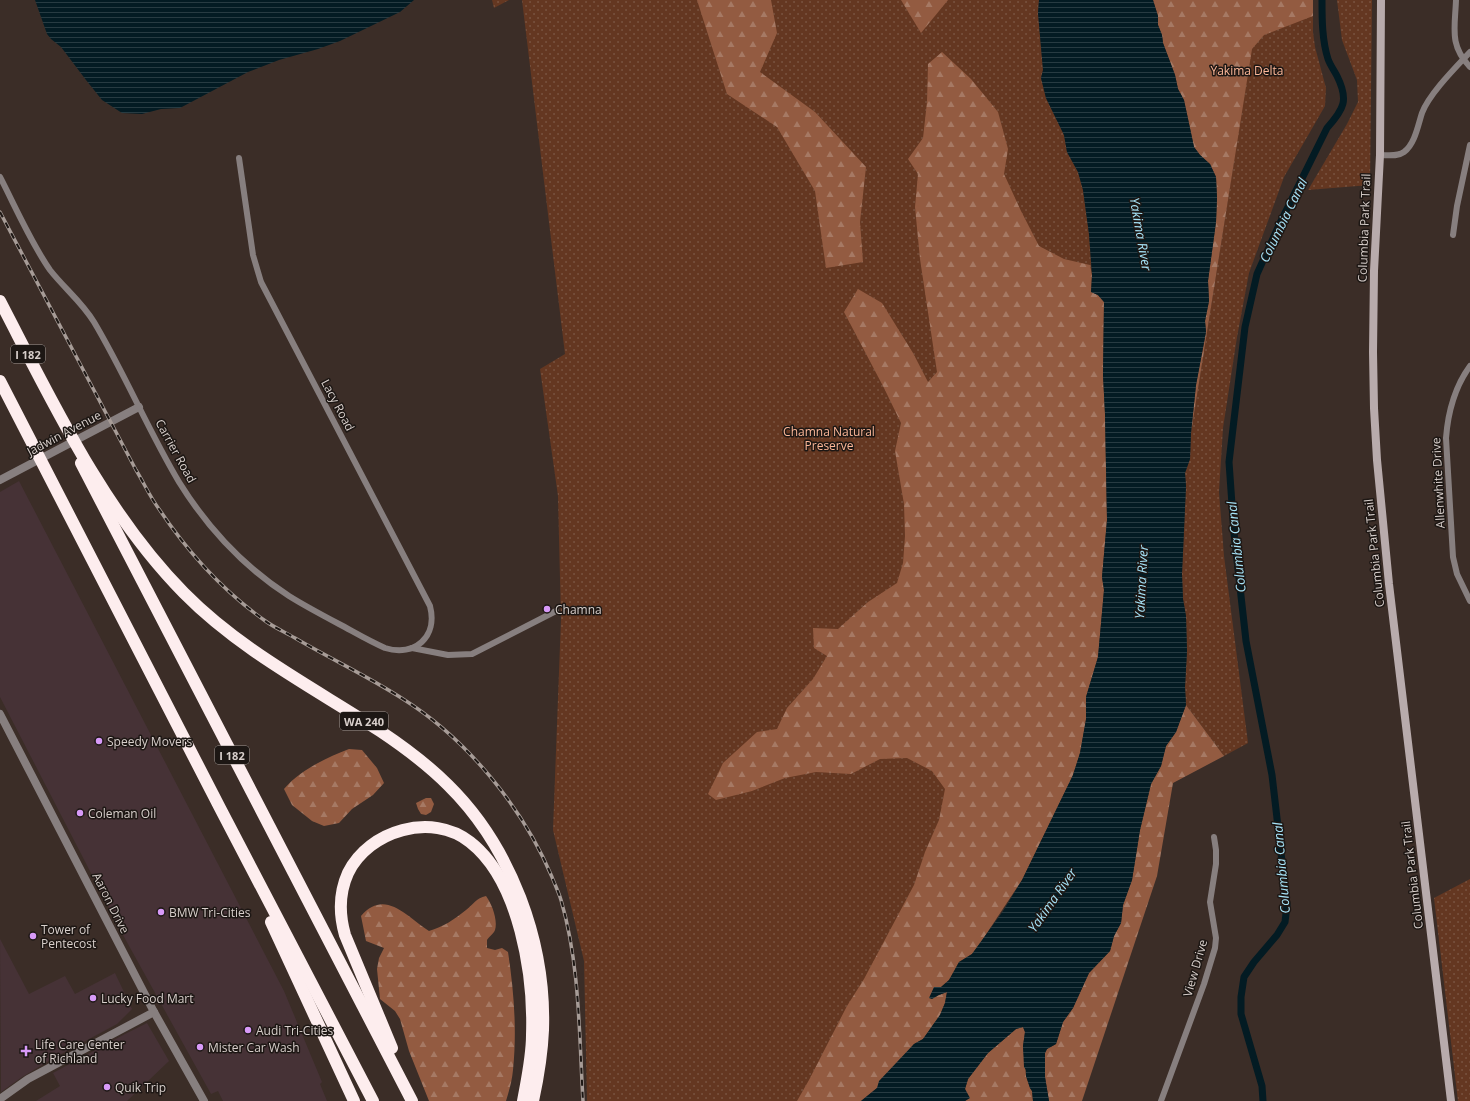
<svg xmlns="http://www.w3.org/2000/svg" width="1470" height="1101" viewBox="0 0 1470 1101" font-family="'Open Sans',sans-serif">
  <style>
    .commercial { fill: #463236 }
    .grass { fill: url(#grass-dots) }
    .forest { fill: url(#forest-firs) }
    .water { fill: url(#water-rules) }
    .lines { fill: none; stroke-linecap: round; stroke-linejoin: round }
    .canal { stroke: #031b23; stroke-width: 7 }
    .minor { stroke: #877f7f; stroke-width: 6 }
    .tertiary { stroke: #877f7f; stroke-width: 8 }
    .secondary { stroke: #b8abac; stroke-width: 8 }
    .motorway { stroke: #fdedee; stroke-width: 12 }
    .rail-casing { stroke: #a79c97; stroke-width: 3.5 }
    .rail { stroke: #1d1714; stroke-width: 2; stroke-dasharray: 6; stroke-linecap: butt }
    .poi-dot { fill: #d89af8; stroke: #1d1714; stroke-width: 1.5 }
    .labels { text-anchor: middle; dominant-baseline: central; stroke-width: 3; stroke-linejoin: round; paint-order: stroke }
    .shield { fill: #1d1714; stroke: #a09894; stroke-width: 1 }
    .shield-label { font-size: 11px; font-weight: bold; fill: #d8cfcb }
    .park-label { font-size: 12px; fill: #fcb798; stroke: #1d1714 }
    .street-label { font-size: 12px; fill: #d8cfcb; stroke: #1d1714 }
    .poi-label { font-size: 12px; fill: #d8cfcb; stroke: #1d1714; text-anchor: start }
    .water-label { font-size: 13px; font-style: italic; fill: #a6e3f8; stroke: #1d1714 }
  </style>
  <defs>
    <pattern id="grass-dots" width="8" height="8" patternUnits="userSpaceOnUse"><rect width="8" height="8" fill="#643721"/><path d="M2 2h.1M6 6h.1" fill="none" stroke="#795340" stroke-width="1.8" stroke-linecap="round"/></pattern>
    <pattern id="forest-firs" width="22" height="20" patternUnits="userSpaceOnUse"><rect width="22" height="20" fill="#935b41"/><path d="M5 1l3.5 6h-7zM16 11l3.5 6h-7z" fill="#a67964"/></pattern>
    <pattern id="water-rules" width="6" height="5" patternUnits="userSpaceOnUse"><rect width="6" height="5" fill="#031b23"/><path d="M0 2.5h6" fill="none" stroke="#273b42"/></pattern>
  </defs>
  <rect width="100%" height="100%" fill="#3b2d27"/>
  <g class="commercial">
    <polygon points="19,481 284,991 322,1082 320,1084 327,1101 223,1101 218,1091 211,1094 123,935 0,697 0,492"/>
    <polygon points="0,939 29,994 65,976 75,994 115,973 132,1009 117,1024 52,1059 22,1077 1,1092"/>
    <polygon points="147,1023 169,1061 127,1101 36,1101 60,1086 53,1073 125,1034"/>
  </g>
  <g class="grass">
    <polygon points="492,0 509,0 494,8"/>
    <polygon points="522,0 1039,0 1038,13 1043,70 1041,78 1046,98 1064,135 1067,152 1078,172 1083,190 1089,234 1092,275 1073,775 1022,880 861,1101 587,1101 584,961 553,830 561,619 558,496 540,369 565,354"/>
    <polygon points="1153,0 1313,16 1313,32 1315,47 1326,88 1325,106 1284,177 1249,273 1237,337 1223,428 1219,492 1224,556 1248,743 1224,756 1186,705 1185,687 1187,651 1186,616 1183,599 1182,574 1186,486 1185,473 1190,459 1191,433 1234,161 1210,164 1200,155"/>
    <polygon points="1337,0 1372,0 1370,185 1308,190 1347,124 1358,102 1357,80 1342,40"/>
    <polygon points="1470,879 1470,1101 1458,1101 1434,898"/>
  </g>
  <g class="forest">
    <polygon points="697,0 771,0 777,33 760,72 815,112 866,167 860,222 863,262 826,268 815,191 777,127 727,94"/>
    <polygon points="901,0 948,0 921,33"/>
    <polygon points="1153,0 1313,0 1313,16 1264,35 1252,49 1191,433 1196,385 1206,332 1205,321 1209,301 1208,281 1216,222 1217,198 1216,177 1210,164 1200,155 1194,147 1184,100 1178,89 1175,75 1163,43 1162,35 1158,25 1158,16"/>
    <polygon points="942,52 971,79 998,112 1008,149 1004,174 1021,211 1039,246 1064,259 1090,265 1092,275 1091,292 1098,295 1104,302 1103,375 1105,414 1107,520 1102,577 1104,590 1098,657 1086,697 1086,720 1080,753 1073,775 1022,880 981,942 972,954 959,962 949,980 941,987 939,995 947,992 945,1003 940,1015 923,1039 914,1044 877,1088 861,1101 797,1101 809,1080 847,1006 864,979 914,885 925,852 939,820 945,789 932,771 907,758 880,759 851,774 816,772 785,778 752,791 716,800 708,794 723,763 757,732 777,729 787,708 813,679 827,656 814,648 813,628 838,629 868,602 897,583 903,563 905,536 904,504 895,451 901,423 884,388 844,312 858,289 882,303 913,353 928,382 937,372 920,259 915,207 918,174 908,159 923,138 927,102 928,64"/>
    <polygon points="1186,705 1224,756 1173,783 1157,876 1082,1101 1049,1101 1045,1077 1045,1053 1047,1049 1056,1044 1063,1022 1073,1008 1089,973 1110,951 1114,936 1121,923 1123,905 1132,880 1140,830 1151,784 1161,766 1166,746 1176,732"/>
    <path d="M 349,749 L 362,750 L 377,768 L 384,783 L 373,795 L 352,809 L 339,823 L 324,826 L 312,821 L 292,805 L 284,789 C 300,770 326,758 349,749 Z"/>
    <polygon points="426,798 431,798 434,804 431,812 426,815 421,814 418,809 416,803"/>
    <path d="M 486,896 C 492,904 498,920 495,930 C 494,933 489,937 487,940 L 487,948 L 495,950 L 502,948 L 508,952 C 514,991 517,1031 513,1070 C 512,1081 509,1091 506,1101 L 429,1101 L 409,1051 L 400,1019 L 395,1011 L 380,999 L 377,969 L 379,958 L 384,948 L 366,941 L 361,916 C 385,888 407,917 429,931 C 443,927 455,919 466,910 C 474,904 476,898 486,896 Z"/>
    <polygon points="1023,1027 1025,1032 1023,1046 1026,1076 1030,1088 1032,1091 1033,1101 965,1101 969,1098 965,1089 968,1079 988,1053 1016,1029"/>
  </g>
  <g class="water">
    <polygon points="35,0 414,0 400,12 340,41 318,49 279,60 248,72 180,108 161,109 142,114 122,113 102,100 86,80 61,47 51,39 47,34"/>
    <polygon points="1039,0 1153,0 1158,16 1158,25 1162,35 1163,43 1175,75 1178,89 1184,100 1194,147 1200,155 1210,164 1216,177 1217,198 1216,222 1208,281 1209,301 1205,321 1206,332 1196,385 1191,433 1190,459 1185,473 1186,486 1182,574 1183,599 1186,616 1187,651 1185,687 1186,705 1176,732 1166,746 1161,766 1151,784 1140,830 1132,880 1123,905 1121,923 1114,936 1110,951 1089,973 1073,1008 1063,1022 1056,1044 1047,1049 1045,1053 1045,1077 1049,1101 1033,1101 1032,1091 1030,1088 1026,1076 1026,1070 1024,1067 1023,1046 1025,1032 1023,1027 1016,1029 988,1053 968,1079 965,1089 970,1098 965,1101 861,1101 877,1088 879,1081 914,1044 923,1039 940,1015 945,1003 947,992 939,995 932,999 929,998 934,987 941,987 949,980 959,962 972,954 1003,911 1022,880 1073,775 1080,753 1086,719 1086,697 1098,657 1104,590 1102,577 1107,520 1105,414 1103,375 1104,302 1098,295 1091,292 1092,275 1089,234 1083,190 1078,172 1067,152 1064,135 1046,98 1041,78 1043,70 1038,13"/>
  </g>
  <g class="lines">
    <path class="canal" d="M 1263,1101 L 1262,1086 L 1241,1014 L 1241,997 L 1244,977 L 1254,962 L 1277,935 L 1285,922 L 1287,905 L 1272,775 L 1246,641 L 1234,533 L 1229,462 L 1245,327 L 1257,274 L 1280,223 L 1327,128 C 1344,109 1349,100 1337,76 C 1334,70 1330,65 1328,59 C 1322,40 1322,19 1322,0"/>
    <g class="minor">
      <path d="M 1456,0 C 1455,28 1449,45 1470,67"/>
      <path d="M 1380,155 C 1388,155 1397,157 1404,152 C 1415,144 1418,125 1422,113 C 1429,94 1456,67 1470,52"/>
      <path d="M 0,177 C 15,206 31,243 50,270 C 64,288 82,302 94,322 C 125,374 148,430 179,482 C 207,527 244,567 289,596 C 305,606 322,615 339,624 C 354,632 369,641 385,648 C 415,657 438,637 430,606 L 261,282 L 253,255 L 239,158"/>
      <polyline points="1453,235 1457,206 1470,145"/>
      <path d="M 1470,366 C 1454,388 1448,412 1446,438 L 1453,557 L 1457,574 L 1470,601"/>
      <polyline points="412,648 448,655 472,654 556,611"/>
      <polyline points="1161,1101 1204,984 1215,948 1216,938 1210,902 1216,864 1216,850 1214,837"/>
    </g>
    <g class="tertiary">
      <polyline points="0,480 139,407"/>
      <polyline points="0,714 154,1012 204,1101"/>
      <polyline points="0,1099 28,1079 154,1012"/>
    </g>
    <polyline class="secondary" points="1381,0 1380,155 1374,271 1373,352 1374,408 1377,460 1389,584 1451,1101"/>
    <g class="motorway">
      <path d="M 0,301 C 52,401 104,512 184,593 C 240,650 314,688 380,731 C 404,747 427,764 448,785 C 511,847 546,942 543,1030 C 542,1054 538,1078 533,1101"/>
      <polyline points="0,381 220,808 373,1101"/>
      <polyline points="81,463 412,1101"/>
      <polyline points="271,922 354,1101"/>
      <path d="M 392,1048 L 345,935 C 339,914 339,893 348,873 C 369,830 432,812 470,842 C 520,881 534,976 532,1035 C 532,1057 527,1079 523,1101"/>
    </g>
    <defs>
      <path id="rail" d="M 0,212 L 136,470 C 144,483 150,497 159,509 C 187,551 222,590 264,620 C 273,627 285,632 295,638 C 331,659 369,677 403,699 C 467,739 523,808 552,877 C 555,885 559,893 561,900 C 580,965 579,1034 583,1101"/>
    </defs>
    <use href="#rail" class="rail-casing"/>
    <use href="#rail" class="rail"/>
  </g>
  <g class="poi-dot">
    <circle cx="547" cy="609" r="4"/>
    <circle cx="99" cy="741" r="4"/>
    <circle cx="80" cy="813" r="4"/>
    <circle cx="161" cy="912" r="4"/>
    <circle cx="33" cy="936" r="4"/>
    <circle cx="93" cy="998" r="4"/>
    <circle cx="248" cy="1030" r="4"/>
    <circle cx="200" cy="1047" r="4"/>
    <path d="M24 1045h4v4h4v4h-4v4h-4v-4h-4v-4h4z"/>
    <circle cx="107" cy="1087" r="4"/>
  </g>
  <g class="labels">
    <g class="shield">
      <rect x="11" y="345" width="34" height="18" rx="3"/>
      <rect x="340" y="712" width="48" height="18" rx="3"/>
      <rect x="215" y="746" width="34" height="18" rx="3"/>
    </g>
    <g class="shield-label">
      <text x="28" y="354">I 182</text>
      <text x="364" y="721">WA 240</text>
      <text x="232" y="755">I 182</text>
    </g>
    <g class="park-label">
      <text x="1247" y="70">Yakima Delta</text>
      <text x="829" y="431">Chamna Natural<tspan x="829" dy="14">Preserve</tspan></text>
    </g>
    <g class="street-label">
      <text transform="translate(1364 228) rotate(-88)">Columbia Park Trail</text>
      <text transform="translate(338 405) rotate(62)">Lacy Road</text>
      <text transform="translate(64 433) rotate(-28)">Jadwin Avenue</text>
      <text transform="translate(176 451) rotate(61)">Carrier Road</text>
      <text transform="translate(1438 483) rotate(-93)">Allenwhite Drive</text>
      <text transform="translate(1374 553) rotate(-96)">Columbia Park Trail</text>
      <text transform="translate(1412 875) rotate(-97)">Columbia Park Trail</text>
      <text transform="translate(111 903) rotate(63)">Aaron Drive</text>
      <text transform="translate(1195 968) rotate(-74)">View Drive</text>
    </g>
    <g class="poi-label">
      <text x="555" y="609">Chamna</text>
      <text x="107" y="741">Speedy Movers</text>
      <text x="88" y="813">Coleman Oil</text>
      <text x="169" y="912">BMW Tri-Cities</text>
      <text x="41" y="929">Tower of<tspan x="41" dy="14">Pentecost</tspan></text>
      <text x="101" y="998">Lucky Food Mart</text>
      <text x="256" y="1030">Audi Tri-Cities</text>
      <text x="35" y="1044">Life Care Center<tspan x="35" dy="14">of Richland</tspan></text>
      <text x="208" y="1047">Mister Car Wash</text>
      <text x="115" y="1087">Quik Trip</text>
    </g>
    <g class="water-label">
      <text transform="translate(1283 220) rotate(-64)">Columbia Canal</text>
      <text transform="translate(1141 234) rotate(80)">Yakima River</text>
      <text transform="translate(1236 547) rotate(-96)">Columbia Canal</text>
      <text transform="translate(1141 582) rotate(-87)">Yakima River</text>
      <text transform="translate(1281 868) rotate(-95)">Columbia Canal</text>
      <text transform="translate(1052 900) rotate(-55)">Yakima River</text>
    </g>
  </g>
</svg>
